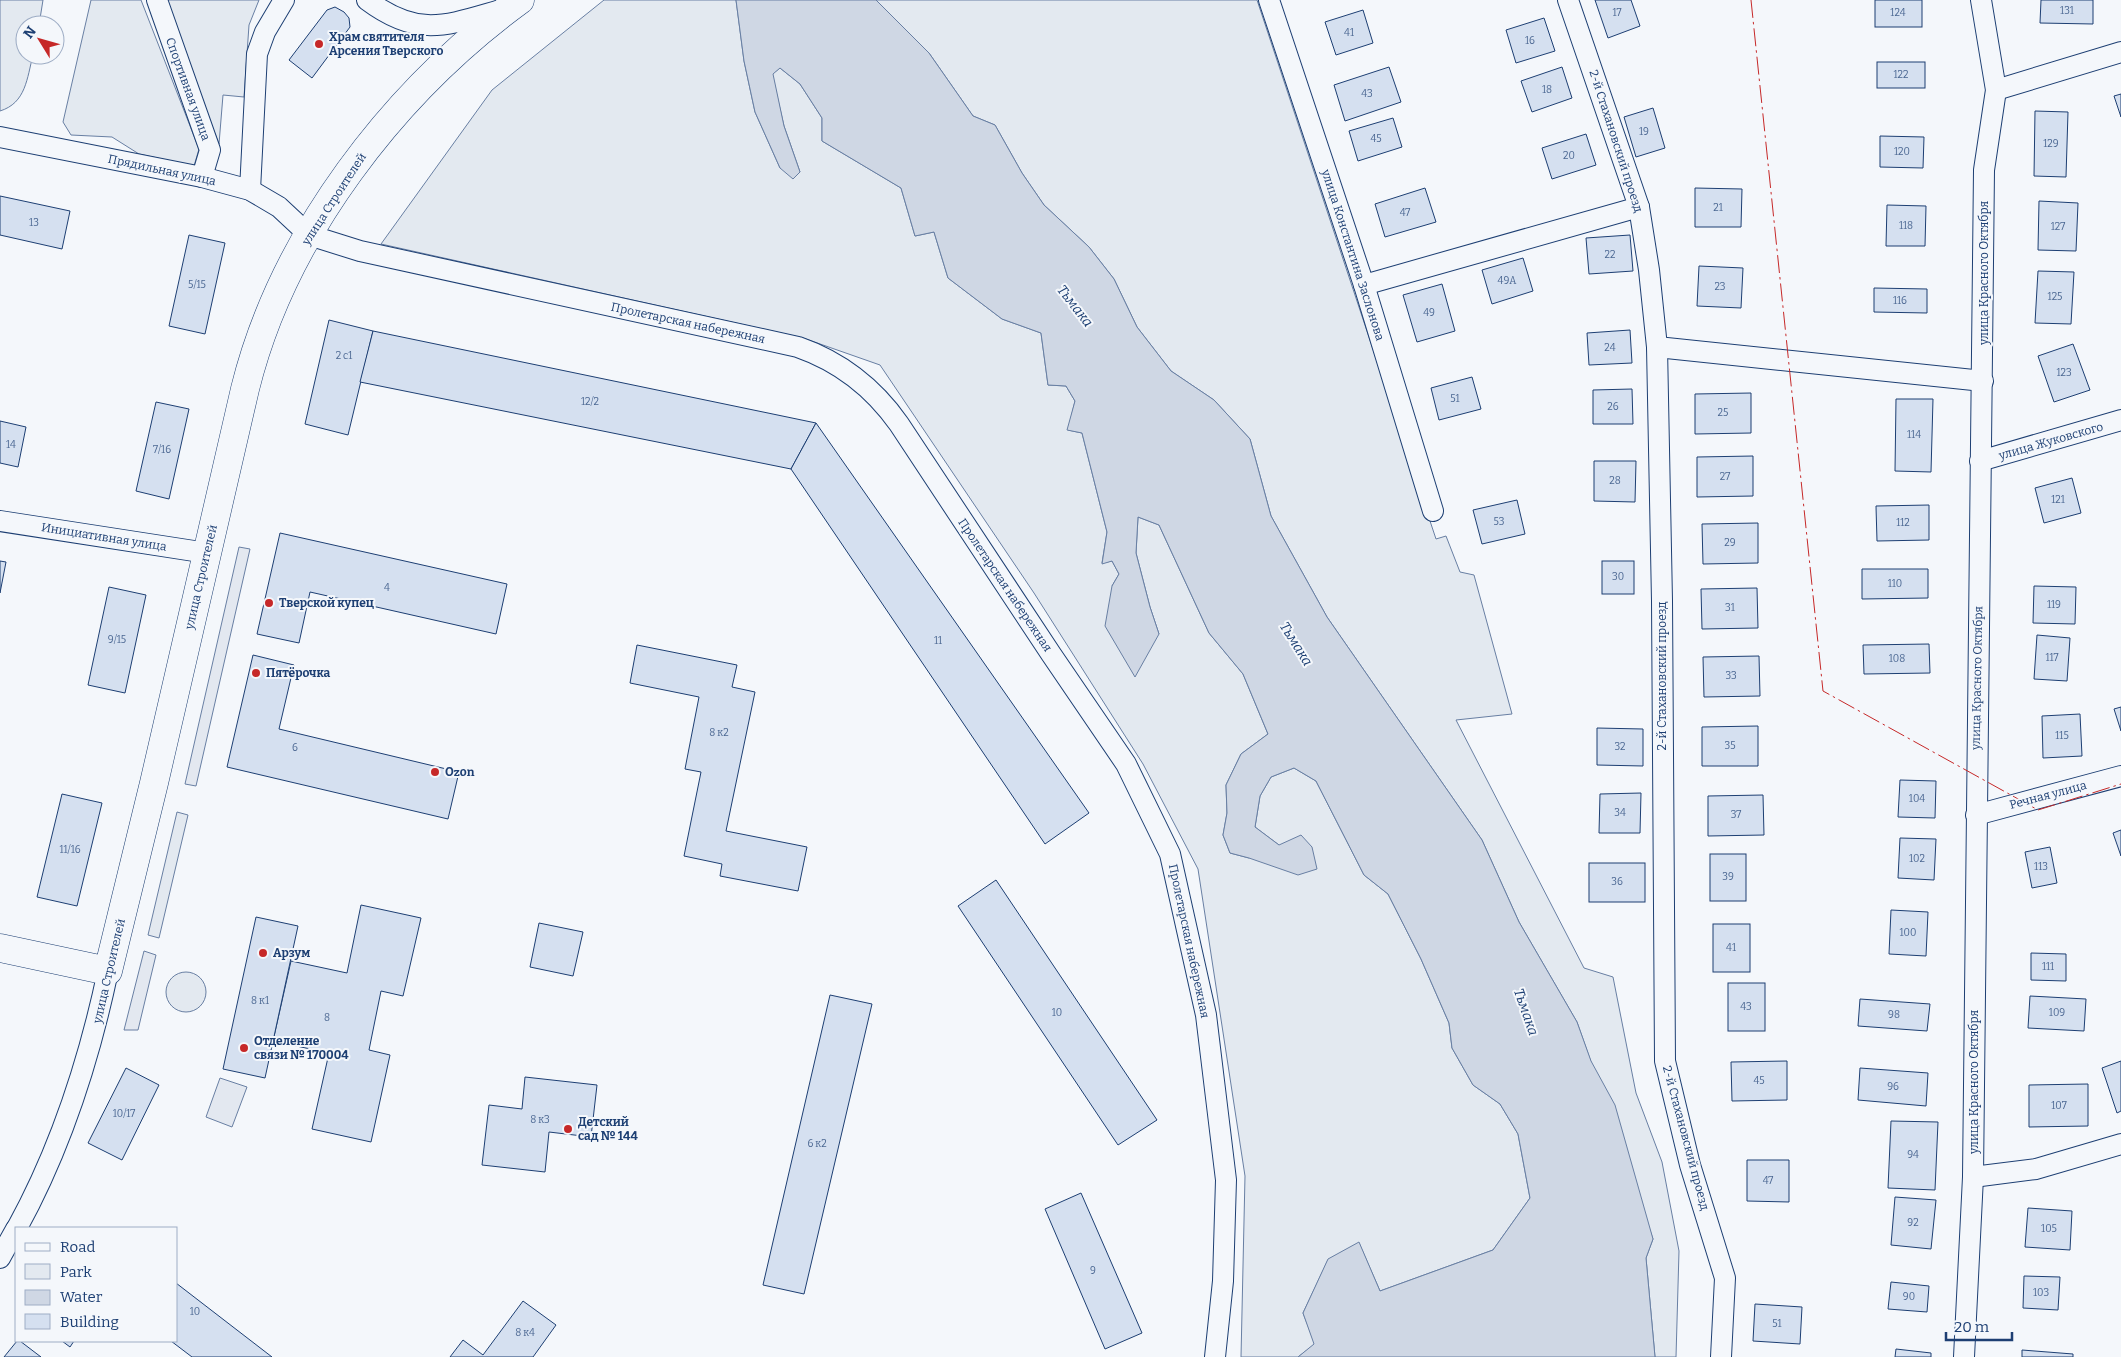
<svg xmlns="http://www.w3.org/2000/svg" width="2121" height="1357" viewBox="0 0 2121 1357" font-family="Bitter,serif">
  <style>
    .green { fill: #e3e9f0; stroke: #687fa3 }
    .parking { fill: #e3e8f0; stroke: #687fa3 }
    .water { fill: #cfd7e4; stroke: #687fa3 }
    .building { fill: #d5e0f0; stroke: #1d3f73 }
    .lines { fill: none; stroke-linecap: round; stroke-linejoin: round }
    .minor-casing { stroke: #1d3f73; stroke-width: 22 }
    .secondary-casing { stroke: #1d3f73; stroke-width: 29 }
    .minor { stroke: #f4f7fb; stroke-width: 20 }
    .secondary { stroke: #f4f7fb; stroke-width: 28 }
    .power { stroke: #c62828; stroke-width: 1; stroke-dasharray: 18 4 2.5 4; stroke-linecap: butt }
    .poi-dot { fill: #c62828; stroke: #f4f7fb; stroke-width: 2 }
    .labels { text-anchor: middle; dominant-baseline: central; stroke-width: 4; stroke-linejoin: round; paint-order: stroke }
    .number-label { font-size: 10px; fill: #4b6792 }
    .poi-label { font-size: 12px; font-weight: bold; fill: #1d3f73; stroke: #f4f7fb; text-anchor: start }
    .street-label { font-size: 12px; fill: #1d3f73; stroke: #f4f7fb }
    .water-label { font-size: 14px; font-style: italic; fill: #1d3f73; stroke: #f4f7fb }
  </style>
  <rect width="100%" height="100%" fill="#f4f7fb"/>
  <g class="green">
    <path d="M 0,0 L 43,0 L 39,25 L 25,25 L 25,55 L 33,55 C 27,78 26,103 0,111 Z"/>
    <polygon points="91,0 141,0 199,149 194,166 139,154 112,137 71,135 63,122"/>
    <polygon points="163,0 259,0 249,25 244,97 223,95 219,144"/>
    <polygon points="604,0 736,0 744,61 755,112 780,168 800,172 784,126 772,74 780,68 800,84 822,118 822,141 901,188 915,236 934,232 948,278 1002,319 1041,333 1048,385 1066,386 1075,401 1068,430 1082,433 1107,532 1102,563 1112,561 1119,574 1112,586 1159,634 1150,607 1136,553 1138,517 1159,525 1209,633 1243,674 1268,734 1241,754 1226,785 1227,813 1223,835 1230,853 1249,858 1279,845 1255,827 1260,796 1271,777 1294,768 1316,781 1364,875 1388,894 1421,959 1449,1023 1452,1048 1473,1085 1500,1104 1518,1134 1530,1198 1493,1250 1380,1291 1359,1243 1328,1260 1303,1313 1315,1344 1298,1357 1241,1357 1245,1176 1198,869 1143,764 1034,593 880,365 803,338 381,244 492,90"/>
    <polygon points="876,0 1257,0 1436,539 1446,536 1460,572 1474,575 1512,714 1456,720 1584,968 1613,977 1636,1093 1662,1162 1679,1251 1676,1357 1655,1357 1646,1258 1653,1239 1577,1022 1519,922 1482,840 1327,617 1271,516 1250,439 1214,400 1171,371 1137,327 1114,279 1089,247 1044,205 1022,173 995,125 973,116 929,53"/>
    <polygon points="177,812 188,815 159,938 148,935"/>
    <circle cx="186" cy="992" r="20"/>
  </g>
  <g class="parking">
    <polygon points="239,547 250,549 196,786 185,784"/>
    <polygon points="144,951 156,955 138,1030 124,1030"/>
    <polygon points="220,1078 247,1087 232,1127 206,1117"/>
  </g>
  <polygon class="water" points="736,0 876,0 929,53 973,116 995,125 1022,173 1044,205 1089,247 1114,279 1137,327 1171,371 1214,400 1250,439 1271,516 1327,617 1482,840 1519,922 1577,1022 1591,1061 1615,1105 1653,1239 1646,1258 1655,1357 1298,1357 1314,1344 1303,1313 1328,1259 1359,1242 1380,1291 1493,1250 1530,1198 1518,1134 1500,1104 1473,1085 1452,1048 1449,1023 1421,959 1388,894 1364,875 1316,781 1294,768 1271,777 1260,796 1255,827 1279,845 1301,835 1312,847 1317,869 1298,875 1249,858 1230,853 1223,835 1227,813 1226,785 1241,754 1268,734 1243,674 1209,633 1159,525 1138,517 1136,553 1150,607 1159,634 1135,677 1105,626 1112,586 1119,574 1112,561 1102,564 1107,532 1082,433 1067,430 1075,401 1066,386 1048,385 1041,333 1002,319 948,278 934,232 915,236 901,188 822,141 822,118 800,84 780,68 773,74 784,126 800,172 793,179 780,168 755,112 744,61"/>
  <g class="building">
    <polygon points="1595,0 1631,0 1640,26 1608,38"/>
    <rect x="1875" y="0" width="47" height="27"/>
    <polygon points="2041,0 2093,0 2093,24 2040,23"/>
    <polygon points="335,7 344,12 349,18 350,27 312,78 289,60 327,10"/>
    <polygon points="1363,10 1373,43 1336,55 1325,22"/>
    <polygon points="1544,18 1555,51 1516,63 1506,30"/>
    <rect x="1877" y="62" width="48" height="26"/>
    <polygon points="1389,67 1401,102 1345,121 1334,85"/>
    <polygon points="1562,67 1572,98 1532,112 1521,81"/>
    <polygon points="2121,94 2121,117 2114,96"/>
    <polygon points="1653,108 1665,148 1636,157 1624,117"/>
    <polygon points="2035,111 2068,112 2066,177 2034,176"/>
    <polygon points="1393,118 1402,147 1358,161 1349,131"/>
    <polygon points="1586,134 1596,165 1552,179 1542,148"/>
    <polygon points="1880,136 1924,137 1923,168 1880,167"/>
    <polygon points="1425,188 1436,222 1385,237 1375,204"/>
    <polygon points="1695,188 1742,189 1741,227 1695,227"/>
    <polygon points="0,196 70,211 62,249 0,235"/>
    <polygon points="2039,201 2078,203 2076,251 2038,250"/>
    <polygon points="1887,205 1926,206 1925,246 1886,246"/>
    <polygon points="189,235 225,243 205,334 169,326"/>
    <polygon points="1630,235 1633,271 1589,274 1586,238"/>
    <polygon points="1523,258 1533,291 1492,304 1482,270"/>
    <polygon points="1699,266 1743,268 1741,308 1697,306"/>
    <polygon points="2038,271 2074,272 2071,324 2035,323"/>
    <polygon points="1442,284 1455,331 1417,342 1403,295"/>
    <polygon points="1874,288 1927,289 1927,313 1874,312"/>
    <polygon points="329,320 373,331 348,435 305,424"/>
    <polygon points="1630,330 1632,363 1589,365 1587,333"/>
    <polygon points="373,331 816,423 791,469 360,382"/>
    <polygon points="2073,344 2090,390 2054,402 2038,356"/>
    <polygon points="1472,377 1481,409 1439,420 1431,388"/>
    <polygon points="1632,389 1633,424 1593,424 1593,390"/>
    <polygon points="1751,393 1751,433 1695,434 1695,394"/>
    <polygon points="1896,399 1933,399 1931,472 1895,471"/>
    <polygon points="156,402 189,409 169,499 136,491"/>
    <polygon points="0,421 26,427 18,467 0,463"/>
    <polygon points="816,423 1089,813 1045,844 791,469"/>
    <polygon points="1753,456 1753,496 1697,497 1697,457"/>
    <polygon points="1594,461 1636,461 1635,502 1594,501"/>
    <polygon points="2072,478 2081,513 2044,523 2035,488"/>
    <polygon points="1517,500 1525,534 1482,544 1473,510"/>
    <polygon points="1929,505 1929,540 1877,541 1876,506"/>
    <polygon points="1758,523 1758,563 1703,564 1702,524"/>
    <polygon points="280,533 507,584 496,634 310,592 299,643 257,634"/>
    <polygon points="0,561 6,562 0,593"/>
    <rect x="1602" y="561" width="32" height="33"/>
    <polygon points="1862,569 1928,569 1928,598 1862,599"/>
    <polygon points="2034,586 2076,587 2075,624 2033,623"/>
    <polygon points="109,587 146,595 125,693 88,685"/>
    <polygon points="1757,588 1758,628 1702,629 1701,589"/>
    <polygon points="2037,635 2070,638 2067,681 2034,679"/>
    <polygon points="1929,644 1930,673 1864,674 1863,645"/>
    <polygon points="637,645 737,665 732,687 755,692 726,831 807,847 798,891 720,876 722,864 684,856 701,772 685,769 699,697 630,683"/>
    <polygon points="253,655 294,665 279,729 459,772 448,819 227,767"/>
    <polygon points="1759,656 1760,696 1704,697 1703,657"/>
    <polygon points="2121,707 2121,731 2114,709"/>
    <polygon points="2080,714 2082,756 2043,758 2042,716"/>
    <polygon points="1758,726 1758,766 1702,766 1702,727"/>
    <polygon points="1597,728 1643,729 1643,766 1597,765"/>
    <polygon points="1900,780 1936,781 1935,818 1898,817"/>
    <polygon points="1641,793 1640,833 1599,833 1600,794"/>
    <polygon points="62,794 102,803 77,906 37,897"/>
    <polygon points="1763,795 1764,835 1708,836 1708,796"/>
    <polygon points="2121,830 2121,856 2113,833"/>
    <polygon points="1900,838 1936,839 1934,880 1898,878"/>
    <polygon points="2050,847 2057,883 2032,888 2025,852"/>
    <rect x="1710" y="854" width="36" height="47"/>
    <rect x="1589" y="863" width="56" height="39"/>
    <polygon points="996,880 1157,1120 1118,1145 958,906"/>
    <polygon points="361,905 421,918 403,996 381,991 369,1050 390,1055 371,1142 312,1129 329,1053 273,1041 291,961 347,973"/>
    <polygon points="1891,910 1928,912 1926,956 1889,954"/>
    <polygon points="256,917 298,926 265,1078 223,1069"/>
    <polygon points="539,923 583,932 573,976 530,967"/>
    <rect x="1713" y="924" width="37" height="48"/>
    <polygon points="2031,953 2066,954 2066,981 2031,980"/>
    <rect x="1728" y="983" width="37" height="48"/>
    <polygon points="830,995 872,1004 804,1294 763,1285"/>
    <polygon points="2030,996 2086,999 2084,1031 2028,1028"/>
    <polygon points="1860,999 1930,1004 1927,1031 1858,1026"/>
    <polygon points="1787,1061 1787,1100 1732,1101 1731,1062"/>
    <polygon points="2121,1061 2121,1111 2117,1113 2102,1068"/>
    <polygon points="126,1068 159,1085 122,1160 88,1143"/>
    <polygon points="1860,1068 1928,1073 1926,1106 1858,1100"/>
    <polygon points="525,1077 597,1085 591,1137 549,1132 545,1172 482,1165 489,1105 522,1109"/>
    <polygon points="2088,1084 2088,1126 2029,1127 2029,1085"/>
    <polygon points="1891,1121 1938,1122 1935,1190 1888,1188"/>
    <polygon points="1747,1160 1789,1160 1789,1202 1747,1201"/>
    <polygon points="1081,1193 1142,1333 1105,1349 1045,1209"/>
    <polygon points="1895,1197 1936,1200 1931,1249 1891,1245"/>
    <polygon points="2028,1208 2072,1211 2070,1250 2025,1247"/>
    <polygon points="2024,1276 2060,1277 2058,1310 2023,1308"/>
    <polygon points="1891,1282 1929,1286 1927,1312 1888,1309"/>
    <polygon points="176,1283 272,1357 192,1357 171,1341 176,1341"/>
    <polygon points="523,1301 556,1325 533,1357 450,1357 463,1340 483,1355"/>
    <polygon points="1755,1304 1802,1307 1800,1344 1753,1341"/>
    <polygon points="17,1341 20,1341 41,1357 4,1357"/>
    <polygon points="62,1341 74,1341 70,1347"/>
    <polygon points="1896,1349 1931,1353 1931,1357 1895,1357"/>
    <polygon points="2022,1350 2073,1354 2073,1357 2022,1357"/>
  </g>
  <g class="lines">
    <defs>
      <g id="minor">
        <polyline points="157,0 210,150 202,177"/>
        <path d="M 367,0 C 419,39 447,25 504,9"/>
        <polyline points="1269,0 1364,285 1433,511"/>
        <polyline points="1568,0 1639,207 1649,270 1657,347 1662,601 1665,1061 1690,1165 1725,1278 1721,1357"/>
        <polyline points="1996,90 2121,52"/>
        <path d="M 0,137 L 202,177 L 250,190 L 279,207 L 309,235 L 360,251 L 798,347 C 841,362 873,387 899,424 L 1051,654 L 1126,764 L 1170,854 L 1206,1015 L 1226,1180 L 1223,1281 L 1215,1357"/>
        <polyline points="250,190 257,54 265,32 284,0"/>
        <polyline points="1364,285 1639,207"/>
        <polyline points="1657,347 1983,381"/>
        <polyline points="1980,461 2121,420"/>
        <polyline points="0,521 207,553"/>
        <polyline points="1976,815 2121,776"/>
        <polyline points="1973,1177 2036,1169 2121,1144"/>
        <path d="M 17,1228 C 61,1148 89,1061 108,971"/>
        <polyline points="0,1258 16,1229"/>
        <polyline points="1964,1357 1973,1177 1984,170 1996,90 1981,0"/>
      </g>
      <path id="secondary" d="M 0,948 L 108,971 L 154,783 L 245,389 C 283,235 394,92 520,0"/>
    </defs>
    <use href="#minor" class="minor-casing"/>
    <use href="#secondary" class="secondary-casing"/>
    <use href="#minor" class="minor"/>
    <use href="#secondary" class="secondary"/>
    <polyline class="power" points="1751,0 1823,691 2038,810 2121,784"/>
  </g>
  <g class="poi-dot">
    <circle cx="319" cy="44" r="5"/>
    <circle cx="269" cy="603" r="5"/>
    <circle cx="256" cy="673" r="5"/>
    <circle cx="435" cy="772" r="5"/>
    <circle cx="263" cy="953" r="5"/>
    <circle cx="244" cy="1048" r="5"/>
    <circle cx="568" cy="1129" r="5"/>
  </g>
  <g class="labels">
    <g class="number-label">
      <text x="2067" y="11">131</text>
      <text x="1617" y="13">17</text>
      <text x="1898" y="13">124</text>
      <text x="1349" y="33">41</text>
      <text x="1530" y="41">16</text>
      <text x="1901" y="75">122</text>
      <text x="1547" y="90">18</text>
      <text x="1367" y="94">43</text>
      <text x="1644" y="132">19</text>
      <text x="1376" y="139">45</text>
      <text x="2051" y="144">129</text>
      <text x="1902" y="152">120</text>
      <text x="1569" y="156">20</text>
      <text x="1718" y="208">21</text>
      <text x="1405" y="213">47</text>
      <text x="34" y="223">13</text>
      <text x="1906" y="226">118</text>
      <text x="2058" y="227">127</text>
      <text x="1610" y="255">22</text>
      <text x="1507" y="281">49А</text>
      <text x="197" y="285">5/15</text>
      <text x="1720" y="287">23</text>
      <text x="2055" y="297">125</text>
      <text x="1900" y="301">116</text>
      <text x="1429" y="313">49</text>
      <text x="1610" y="348">24</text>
      <text x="344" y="356">2 с1</text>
      <text x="2064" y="373">123</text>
      <text x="1455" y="399">51</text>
      <text x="590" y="402">12/2</text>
      <text x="1613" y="407">26</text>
      <text x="1723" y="413">25</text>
      <text x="1914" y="435">114</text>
      <text x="11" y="445">14</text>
      <text x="162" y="450">7/16</text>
      <text x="1725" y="477">27</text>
      <text x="1615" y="481">28</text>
      <text x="2058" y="500">121</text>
      <text x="1499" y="522">53</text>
      <text x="1903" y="523">112</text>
      <text x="1730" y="543">29</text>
      <text x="1618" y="577">30</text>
      <text x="1895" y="584">110</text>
      <text x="387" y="588">4</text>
      <text x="2054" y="605">119</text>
      <text x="1730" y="608">31</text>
      <text x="117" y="640">9/15</text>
      <text x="938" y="641">11</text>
      <text x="2052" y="658">117</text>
      <text x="1897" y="659">108</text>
      <text x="1731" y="676">33</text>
      <text x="719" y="733">8 к2</text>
      <text x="2062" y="736">115</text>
      <text x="1730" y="746">35</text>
      <text x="1620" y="747">32</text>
      <text x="295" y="748">6</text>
      <text x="1917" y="799">104</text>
      <text x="1620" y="813">34</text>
      <text x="1736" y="815">37</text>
      <text x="70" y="850">11/16</text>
      <text x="1917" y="859">102</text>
      <text x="2041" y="867">113</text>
      <text x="1728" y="877">39</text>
      <text x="1617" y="882">36</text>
      <text x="1908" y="933">100</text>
      <text x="1731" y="948">41</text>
      <text x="2048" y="967">111</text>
      <text x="260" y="1001">8 к1</text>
      <text x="1746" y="1007">43</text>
      <text x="1057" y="1013">10</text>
      <text x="2057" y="1013">109</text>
      <text x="1894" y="1015">98</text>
      <text x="327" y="1018">8</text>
      <text x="1759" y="1081">45</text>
      <text x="1893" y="1087">96</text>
      <text x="2059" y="1106">107</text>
      <text x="124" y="1114">10/17</text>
      <text x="540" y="1120">8 к3</text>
      <text x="817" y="1144">6 к2</text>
      <text x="1913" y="1155">94</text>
      <text x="1768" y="1181">47</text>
      <text x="1913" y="1223">92</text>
      <text x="2049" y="1229">105</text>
      <text x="1093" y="1271">9</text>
      <text x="2041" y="1293">103</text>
      <text x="1909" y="1297">90</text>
      <text x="195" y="1312">10</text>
      <text x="1777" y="1324">51</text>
      <text x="525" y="1333">8 к4</text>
    </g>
    <g class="poi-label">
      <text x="329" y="37">Храм святителя<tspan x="329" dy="14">Арсения Тверского</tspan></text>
      <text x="279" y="603">Тверской купец</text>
      <text x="266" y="673">Пятёрочка</text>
      <text x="445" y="772">Ozon</text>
      <text x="273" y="953">Арзум</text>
      <text x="254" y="1041">Отделение<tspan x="254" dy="14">связи № 170004</tspan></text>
      <text x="578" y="1122">Детский<tspan x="578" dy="14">сад № 144</tspan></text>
    </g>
    <g class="street-label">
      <text transform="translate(188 89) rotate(70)">Спортивная улица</text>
      <text transform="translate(1616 141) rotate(72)">2-й Стахановский проезд</text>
      <text transform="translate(162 170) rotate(12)">Прядильная улица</text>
      <text transform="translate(334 199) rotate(-57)">улица Строителей</text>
      <text transform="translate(1353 255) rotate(72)">улица Константина Заслонова</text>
      <text transform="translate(1984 273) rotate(-90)">улица Красного Октября</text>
      <text transform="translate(688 323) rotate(12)">Пролетарская набережная</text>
      <text transform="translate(2051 441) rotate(-16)">улица Жуковского</text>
      <text transform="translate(104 537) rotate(9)">Инициативная улица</text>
      <text transform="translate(201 577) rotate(-77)">улица Строителей</text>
      <text transform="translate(1005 585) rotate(56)">Пролетарская набережная</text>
      <text transform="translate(1662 676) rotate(-90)">2-й Стахановский проезд</text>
      <text transform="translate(1977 678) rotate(-89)">улица Красного Октября</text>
      <text transform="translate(2048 795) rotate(-15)">Речная улица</text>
      <text transform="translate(1189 941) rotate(78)">Пролетарская набережная</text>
      <text transform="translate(109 971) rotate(-77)">улица Строителей</text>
      <text transform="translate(1974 1082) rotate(-90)">улица Красного Октября</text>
      <text transform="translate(1686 1138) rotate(75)">2-й Стахановский проезд</text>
    </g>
    <g class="water-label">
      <text transform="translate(1075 306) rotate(52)">Тьмака</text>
      <text transform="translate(1296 644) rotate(58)">Тьмака</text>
      <text transform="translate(1526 1012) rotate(71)">Тьмака</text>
    </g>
  </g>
  <rect x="15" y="1227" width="162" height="115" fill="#f4f7fb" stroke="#9eadc5"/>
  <rect x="25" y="1243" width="25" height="8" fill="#f4f7fb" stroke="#9eadc5"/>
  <text x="60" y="1252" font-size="15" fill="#1d3f73">Road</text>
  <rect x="25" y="1264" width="25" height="15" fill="#e3e9f0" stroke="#9eadc5"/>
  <text x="60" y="1277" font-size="15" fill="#1d3f73">Park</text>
  <rect x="25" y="1290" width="25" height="15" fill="#cfd7e4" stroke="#9eadc5"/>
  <text x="60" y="1302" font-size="15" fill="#1d3f73">Water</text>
  <rect x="25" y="1314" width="25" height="15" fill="#d5e0f0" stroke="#9eadc5"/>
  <text x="60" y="1327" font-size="15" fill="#1d3f73">Building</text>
  <g transform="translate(40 40) rotate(307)"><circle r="24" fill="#f4f7fb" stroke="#9eadc5"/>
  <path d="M0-4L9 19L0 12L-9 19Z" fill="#c62828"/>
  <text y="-8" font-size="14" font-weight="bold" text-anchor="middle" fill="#1d3f73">N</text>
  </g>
  <path d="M1946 1332v8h66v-8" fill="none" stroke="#1d3f73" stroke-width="2.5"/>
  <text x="1954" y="1332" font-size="15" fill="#1d3f73" stroke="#f4f7fb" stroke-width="4" paint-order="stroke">20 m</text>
</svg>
